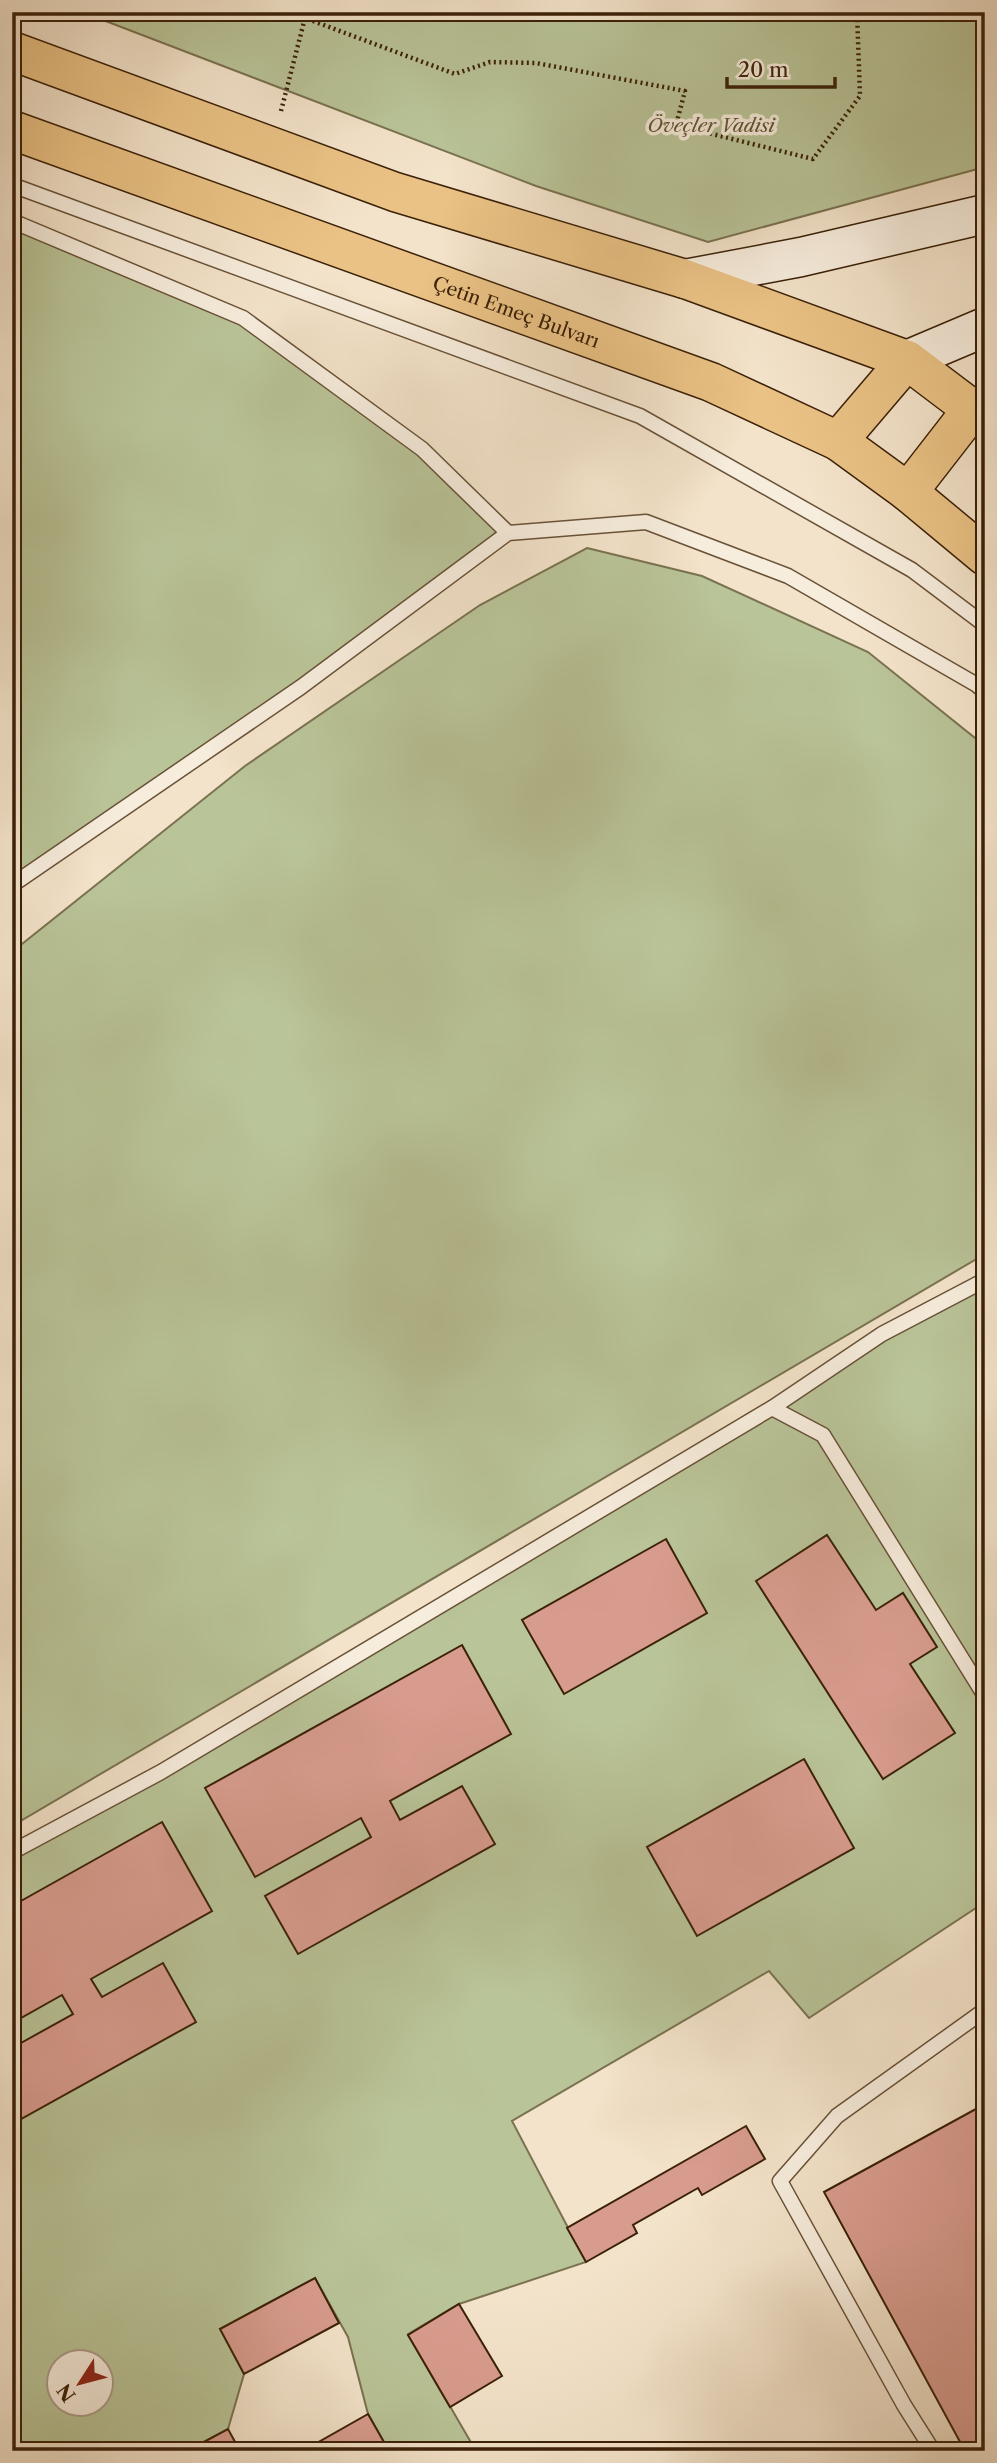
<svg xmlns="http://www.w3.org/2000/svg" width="997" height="2463" viewBox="0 0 997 2463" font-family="'Libre Caslon Text',serif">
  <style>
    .green { fill: #b9c498; stroke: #7a7250; stroke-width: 2; fill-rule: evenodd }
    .building { fill: #d89c8e; stroke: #3b2108; stroke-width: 2 }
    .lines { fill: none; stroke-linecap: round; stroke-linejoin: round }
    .lane-casing { stroke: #695238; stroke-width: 17 }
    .secondary-casing { stroke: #3b2108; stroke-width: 41 }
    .primary-casing { stroke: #3b2108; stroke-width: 41 }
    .path { stroke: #3b2108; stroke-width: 4.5; stroke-dasharray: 2 3.5; stroke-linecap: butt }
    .lane { stroke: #f7eddd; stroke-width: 14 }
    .secondary { stroke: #f7eddd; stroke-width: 38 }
    .primary { stroke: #eac285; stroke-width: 38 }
    .labels { text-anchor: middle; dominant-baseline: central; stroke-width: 7; stroke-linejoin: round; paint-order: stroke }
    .park-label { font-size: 19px; font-style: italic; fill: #615233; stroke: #f7eddd }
    .street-label { font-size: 19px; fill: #3b2108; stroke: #f7eddd }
  </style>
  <rect width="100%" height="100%" fill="#f3e3ca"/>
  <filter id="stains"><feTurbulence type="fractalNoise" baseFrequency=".00286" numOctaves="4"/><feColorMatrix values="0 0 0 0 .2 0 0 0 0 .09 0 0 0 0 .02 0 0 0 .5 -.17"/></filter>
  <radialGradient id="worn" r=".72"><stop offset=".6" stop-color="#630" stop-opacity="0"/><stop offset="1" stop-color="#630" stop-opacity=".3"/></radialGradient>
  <g class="green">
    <polygon points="82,12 985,12 985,167 708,242 536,186"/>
    <polygon points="12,221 243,318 422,449 508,533 12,885"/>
    <polygon points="587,548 702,576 868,652 985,746 985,1254 12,1826 12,952 245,766 480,605"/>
    <path d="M 985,1280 L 985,1902 L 809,2018 L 769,1971 L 512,2121 L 586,2262 L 459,2304 L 408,2334 L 476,2451 L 389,2451 L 368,2414 L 348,2337 L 315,2278 L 220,2329 L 244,2374 L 228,2429 L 187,2451 L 12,2451 L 12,1852 ZM 60,2362 L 102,2362 L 102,2404 L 60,2404 Z"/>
  </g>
  <g class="building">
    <polygon points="827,1535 876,1610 903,1593 937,1647 910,1664 955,1733 883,1779 756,1581"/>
    <polygon points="666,1539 707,1613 564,1694 522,1620"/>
    <polygon points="462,1645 511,1734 390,1801 400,1820 462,1786 495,1844 298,1954 265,1896 371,1837 361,1818 255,1877 205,1788"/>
    <polygon points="804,1759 854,1848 697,1936 647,1847"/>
    <polygon points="162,1822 212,1911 91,1979 102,1997 163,1963 196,2022 12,2124 12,2048 73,2014 62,1995 12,2023 12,1906"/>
    <polygon points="985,2104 985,2451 965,2451 824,2192"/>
    <polygon points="746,2126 765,2159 702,2195 698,2188 633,2225 637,2233 586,2262 567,2228"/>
    <polygon points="315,2278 339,2323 244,2374 220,2329"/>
    <polygon points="459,2304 502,2376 450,2407 408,2335"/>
    <polygon points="368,2414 389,2451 321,2451 317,2443"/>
    <polygon points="228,2429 240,2451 187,2451"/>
  </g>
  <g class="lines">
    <defs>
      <g id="lane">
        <polyline points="12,185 640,416 912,570 985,625"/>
        <polyline points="12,221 243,318 422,449 508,533"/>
        <polyline points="12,885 301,687 508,533 646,522 788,576 977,685 985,692"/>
        <polyline points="772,1408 882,1334 985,1280"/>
        <polyline points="12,1852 161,1772 772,1408 823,1435 985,1696"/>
        <polyline points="933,2451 904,2405 780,2181 837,2116 985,2010"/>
      </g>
      <g id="secondary">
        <polyline points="685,279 801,257 985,214"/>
        <polyline points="907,360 985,327"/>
      </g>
      <g id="primary">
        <polyline points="12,51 395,192 685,279 907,360 985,419"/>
        <path id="s1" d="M 12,130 L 711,382 L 838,441 L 908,492 L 985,556"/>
        <polyline points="838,441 907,360"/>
        <polyline points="908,492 974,407"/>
      </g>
    </defs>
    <use href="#lane" class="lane-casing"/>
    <use href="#secondary" class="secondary-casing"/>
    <use href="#primary" class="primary-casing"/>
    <g class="path">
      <polyline points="293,12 305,18"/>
      <polyline points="281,111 305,18 455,74 490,62 536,63 685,91 676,125 813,159 860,96 857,12"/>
    </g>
    <use href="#lane" class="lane"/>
    <use href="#secondary" class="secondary"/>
    <use href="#primary" class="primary"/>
  </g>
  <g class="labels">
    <g class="park-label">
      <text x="711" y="125">Öveçler Vadisi</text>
    </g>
    <g class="street-label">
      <text stroke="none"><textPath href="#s1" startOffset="536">Çetin Emeç Bulvarı</textPath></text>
    </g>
  </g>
  <rect width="997" height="2463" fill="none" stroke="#f3e3ca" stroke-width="42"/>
  <rect x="14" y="14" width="969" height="2435" fill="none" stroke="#3b2108" stroke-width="3.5"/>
  <rect x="21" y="21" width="955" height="2421" fill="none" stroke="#3b2108" stroke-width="2"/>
  <g transform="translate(80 2383) rotate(234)"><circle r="33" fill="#f7eddd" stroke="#ac9b88" stroke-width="2"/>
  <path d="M0-5L12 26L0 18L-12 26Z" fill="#8f2418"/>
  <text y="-10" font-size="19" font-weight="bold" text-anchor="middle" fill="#3b2108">N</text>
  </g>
  <path d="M727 77v10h108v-10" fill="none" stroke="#3b2108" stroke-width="3.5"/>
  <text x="738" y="77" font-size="21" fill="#3b2108" stroke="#f7eddd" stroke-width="5" paint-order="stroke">20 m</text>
  <rect width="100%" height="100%" filter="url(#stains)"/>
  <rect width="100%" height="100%" fill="url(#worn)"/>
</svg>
